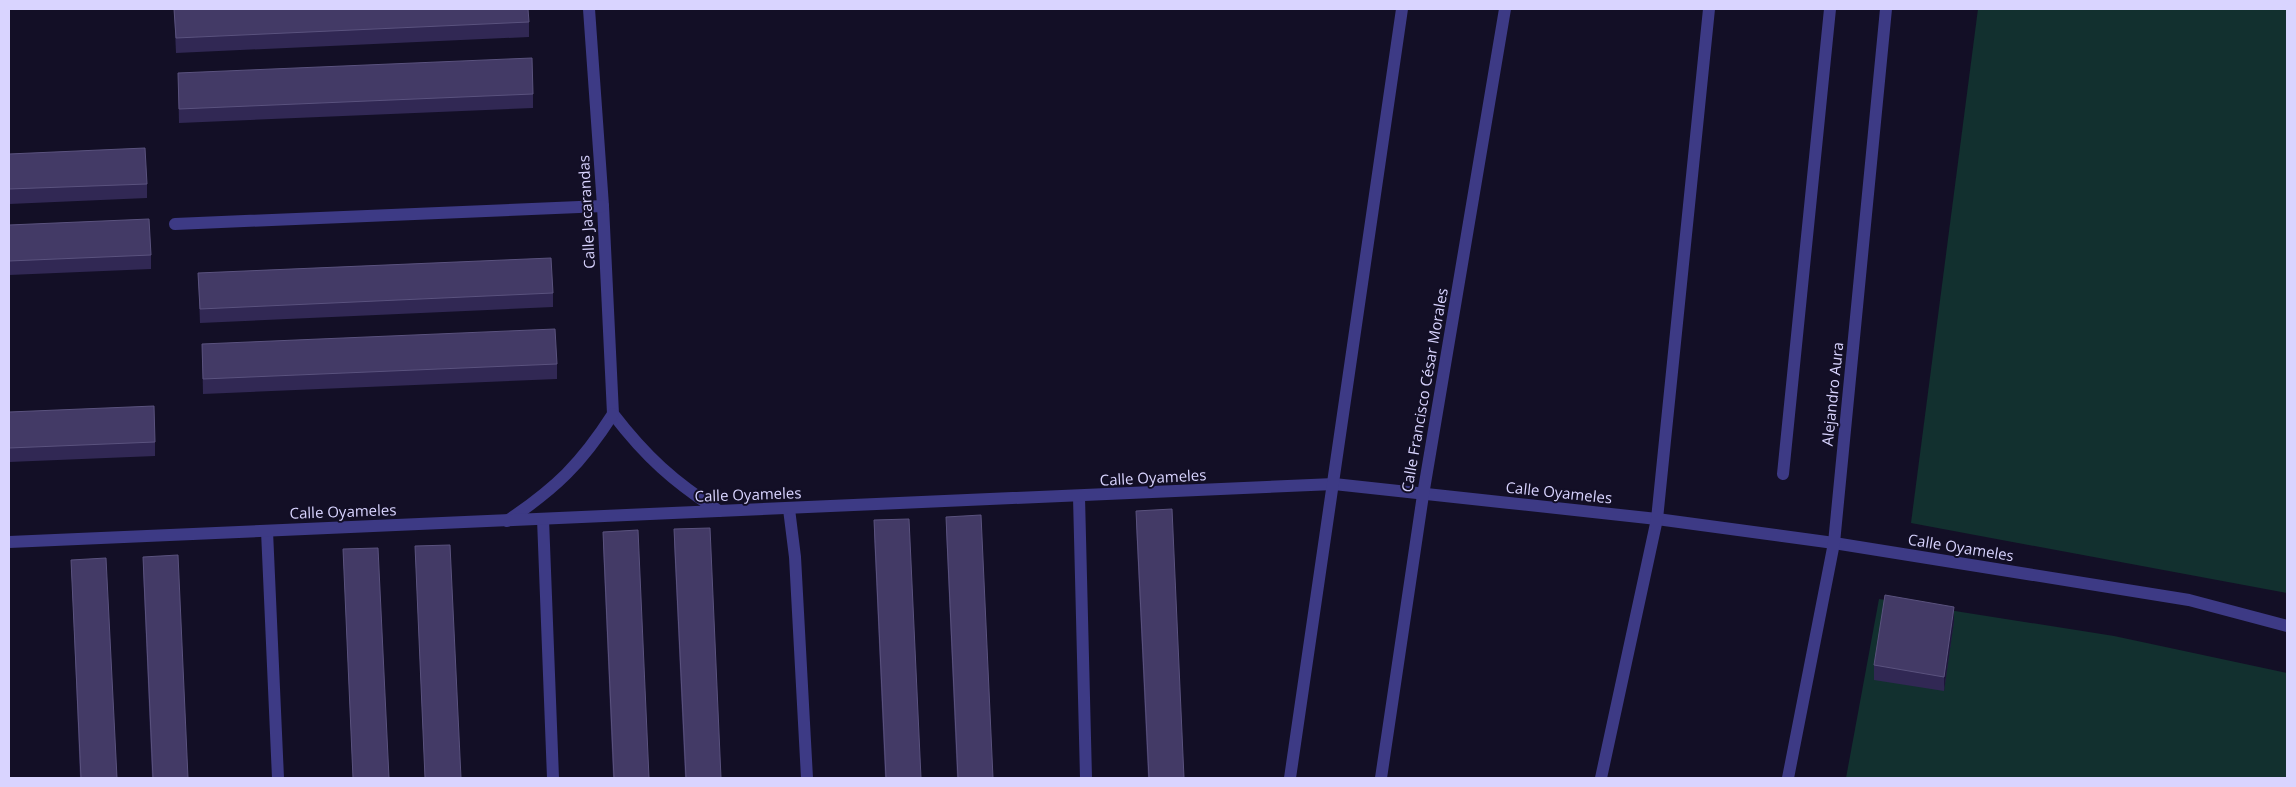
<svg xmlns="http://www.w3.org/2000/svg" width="2296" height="787" viewBox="0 0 2296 787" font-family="'Open Sans',sans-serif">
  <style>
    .green { fill: #12302f }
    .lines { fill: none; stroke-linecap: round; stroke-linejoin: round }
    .minor { stroke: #3d3a85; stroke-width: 12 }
    .wall { fill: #312854 }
    .shaded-wall { fill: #1d163a }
    .building { fill: #433a66; stroke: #5a527e }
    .labels { text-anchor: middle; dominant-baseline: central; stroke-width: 4; stroke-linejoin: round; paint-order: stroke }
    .street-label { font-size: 15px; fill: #d9d4ff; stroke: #130f26 }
  </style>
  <rect width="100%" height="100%" fill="#130f26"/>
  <g class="green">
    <polygon points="1978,9 2287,9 2287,593 1911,523"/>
    <polygon points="1879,599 2114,636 2287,673 2287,778 1846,778"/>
  </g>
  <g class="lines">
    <g class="minor">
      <path d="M 589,9 L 603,206 L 613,414 C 646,457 674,482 719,511"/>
      <polyline points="175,224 603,206"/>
      <polyline points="1783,474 1830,9"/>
      <polyline points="1079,497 1086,778"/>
      <polyline points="789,509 795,557 807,778"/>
      <polyline points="543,519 553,778"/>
      <path d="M 507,521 C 556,488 581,464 613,414"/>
      <polyline points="267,531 278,778"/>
      <polyline points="9,542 1334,484 1657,519 1834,543 2189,600 2287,626"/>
      <polyline points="1290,778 1402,9"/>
      <polyline points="1381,778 1423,495 1505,9"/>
      <polyline points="1601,778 1657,519 1709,9"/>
      <polyline points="1788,778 1834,543 1886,9"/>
    </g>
  </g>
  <g class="wall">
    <polygon points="174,9 529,22 529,37 176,53"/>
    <polygon points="178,73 533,94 533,108 179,123"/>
    <polygon points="9,154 147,184 147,198 9,204"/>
    <polygon points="9,225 151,255 151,269 9,275"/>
    <polygon points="198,273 553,293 553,307 200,323"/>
    <polygon points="202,344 557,364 557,379 203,394"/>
    <polygon points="9,412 155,442 155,456 9,462"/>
    <polygon points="1136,511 1184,778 1148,778 1136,525"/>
    <polygon points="946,517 993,778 957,778 946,531"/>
    <polygon points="874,520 921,778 885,778 874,535"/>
    <polygon points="674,529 721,778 685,778 674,544"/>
    <polygon points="603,532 649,778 613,778 603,547"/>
    <polygon points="415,546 461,778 425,778"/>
    <polygon points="343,549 389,778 353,778"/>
    <polygon points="143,557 188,778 152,778 143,571"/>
    <polygon points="71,560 117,778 80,778"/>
    <polygon points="1954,621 1944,691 1874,680 1874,665"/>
  </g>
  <polygon class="shaded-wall" points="1954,607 1954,621 1944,691 1944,677"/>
  <g class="building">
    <polygon points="174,9 528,9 529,22 176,38"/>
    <polygon points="532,58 533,94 179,109 178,73"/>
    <polygon points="145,148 147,184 9,189 9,154"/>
    <polygon points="149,219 151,255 9,261 9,225"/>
    <polygon points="551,258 553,293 200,309 198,273"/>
    <polygon points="555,329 557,364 203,379 202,344"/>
    <polygon points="154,406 155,442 9,448 9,412"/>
    <polygon points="1172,509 1184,778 1149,778 1136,511"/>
    <polygon points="981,515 993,778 958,778 946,517"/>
    <polygon points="909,519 921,778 886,778 874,520"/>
    <polygon points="710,528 721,778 686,778 674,529"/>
    <polygon points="638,530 649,778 614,778 603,532"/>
    <polygon points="450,545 461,778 425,778 415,546"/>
    <polygon points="378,548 389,778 353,778 343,549"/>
    <polygon points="178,555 188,778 153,778 143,557"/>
    <polygon points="106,558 117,778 81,778 71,560"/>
    <polygon points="1885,595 1954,607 1944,677 1874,665"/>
  </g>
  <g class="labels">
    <g class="street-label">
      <text transform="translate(586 212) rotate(-93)">Calle Jacarandas</text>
      <text transform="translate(1424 390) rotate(-80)">Calle Francisco César Morales</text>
      <text transform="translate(1832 394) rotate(-84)">Alejandro Aura</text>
      <text transform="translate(1153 477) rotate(-3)">Calle Oyameles</text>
      <text transform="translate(1559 492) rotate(6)">Calle Oyameles</text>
      <text transform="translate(748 494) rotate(-2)">Calle Oyameles</text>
      <text transform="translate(343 511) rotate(-2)">Calle Oyameles</text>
      <text transform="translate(1961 547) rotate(9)">Calle Oyameles</text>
    </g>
  </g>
  <rect width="2296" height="787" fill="none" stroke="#d9d4ff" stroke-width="20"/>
</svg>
